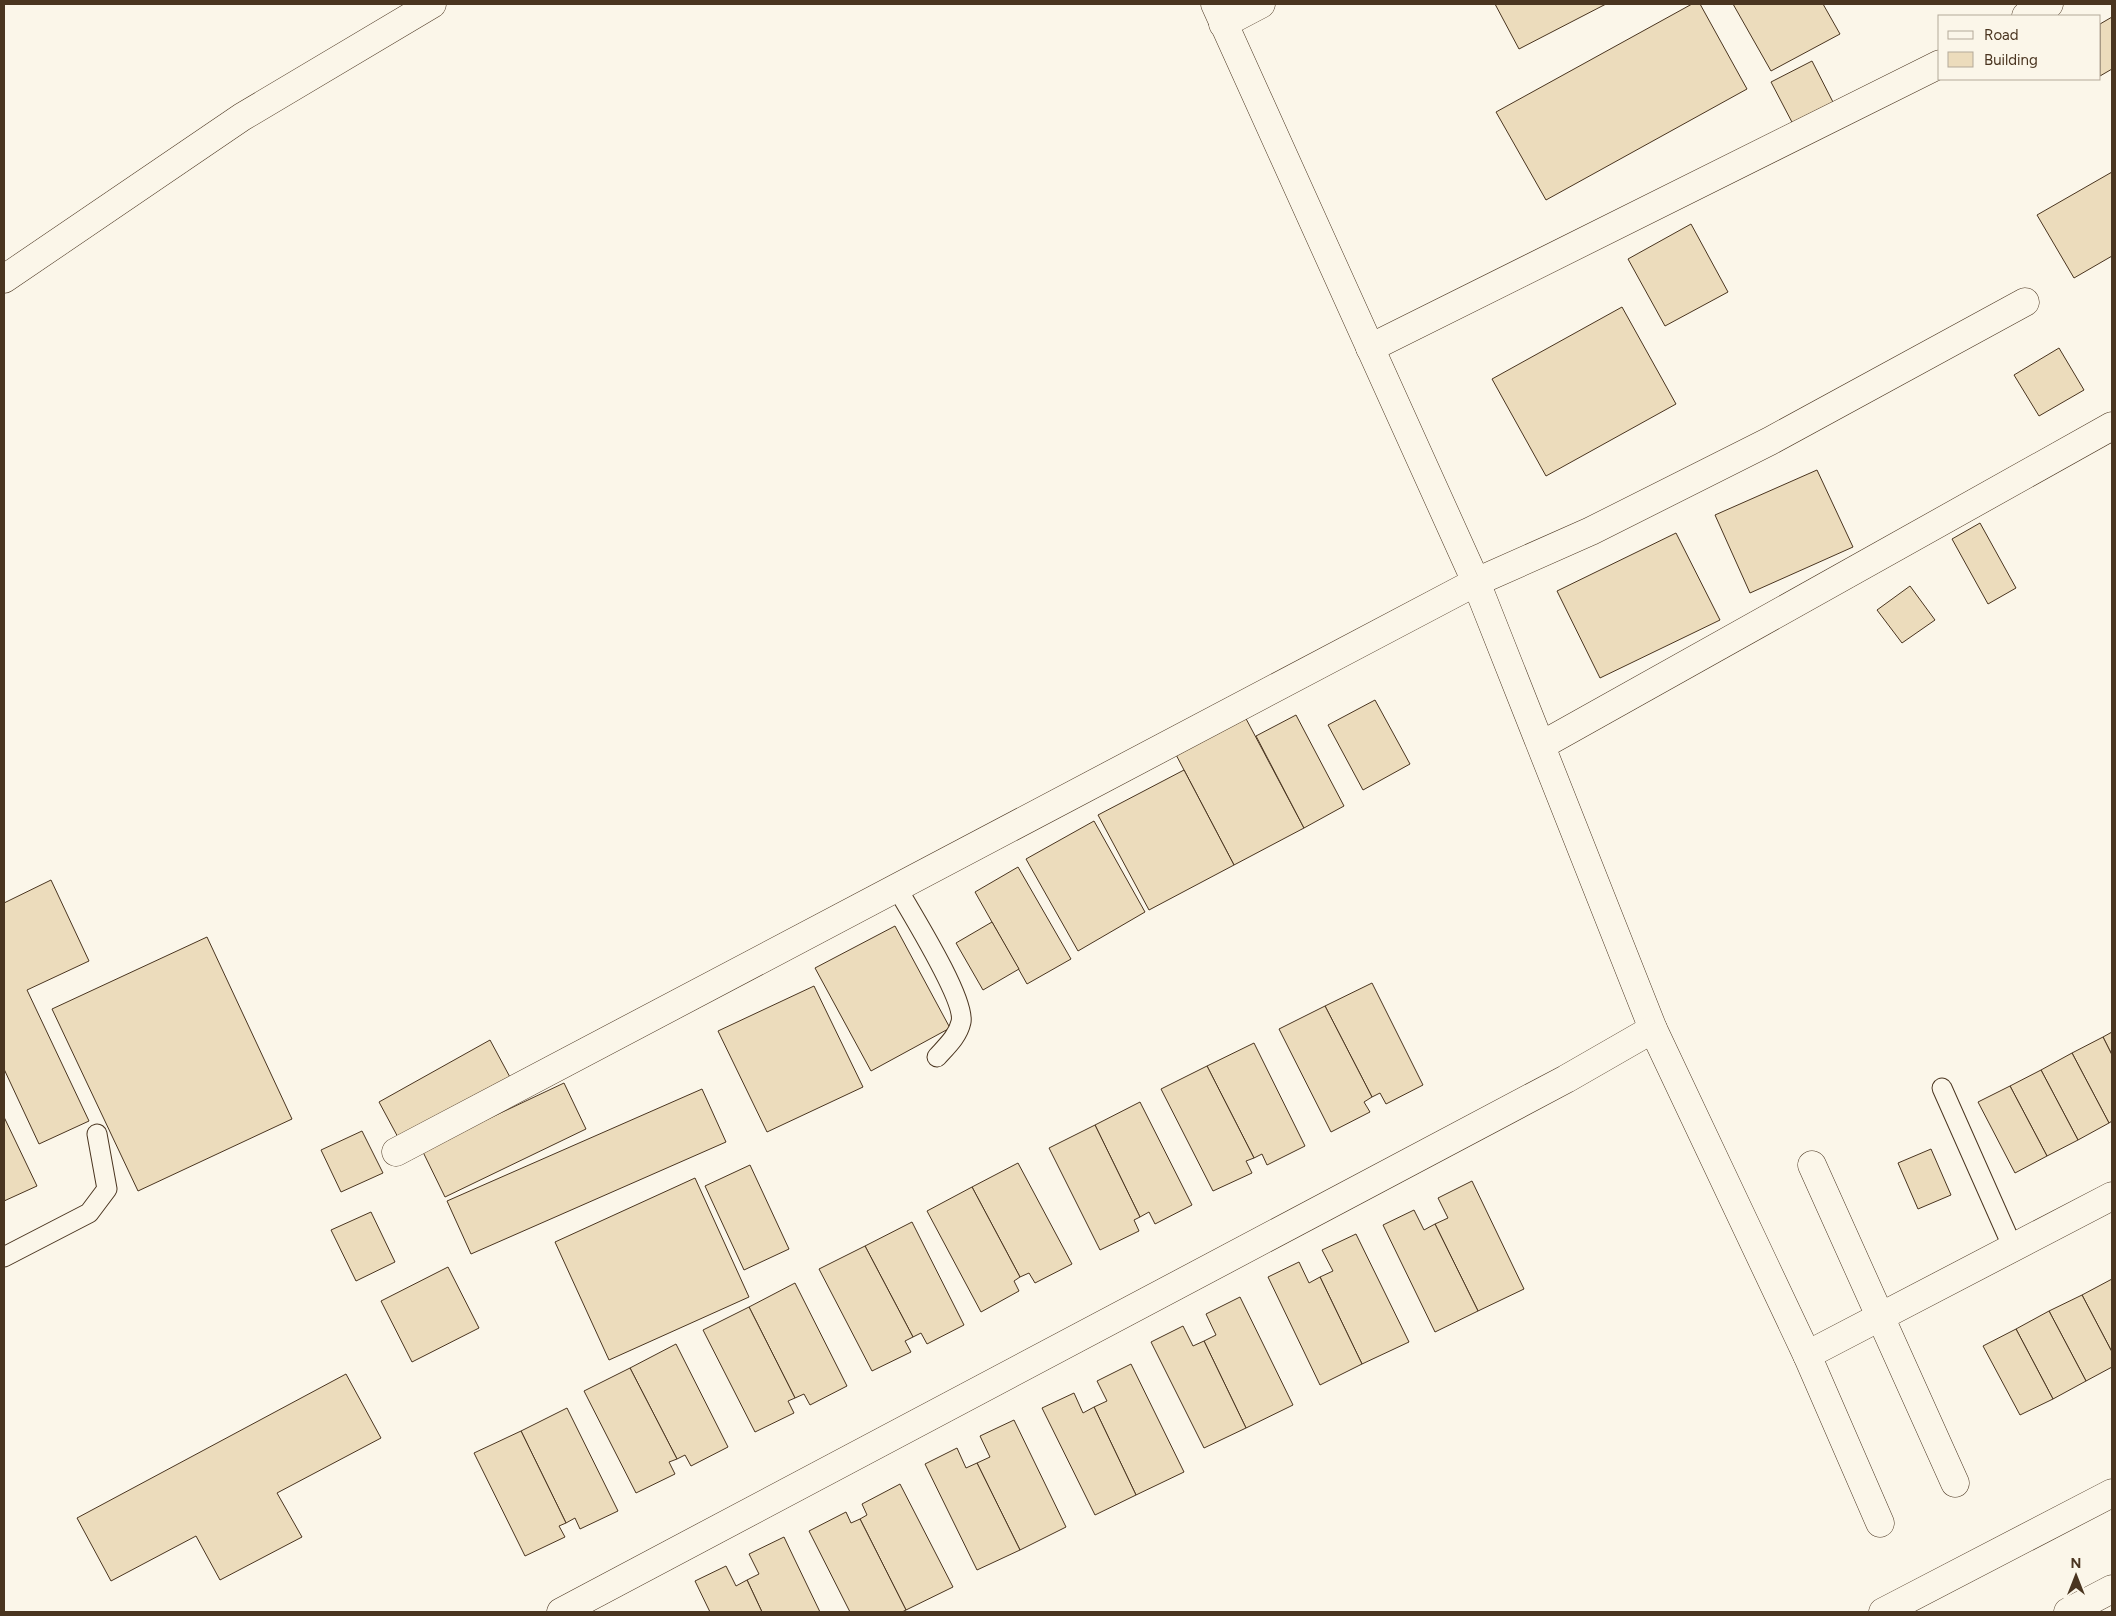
<svg xmlns="http://www.w3.org/2000/svg" width="2116" height="1616" viewBox="0 0 2116 1616" font-family="Figtree,sans-serif">
  <style>
    .building { fill: #ecdcbc; stroke: #4a3520 }
    .lines { fill: none; stroke-linecap: round; stroke-linejoin: round }
    .service-casing { stroke: #4a3520; stroke-width: 21 }
    .minor-casing { stroke: #4a3520; stroke-width: 29 }
    .tertiary-casing { stroke: #4a3520; stroke-width: 29 }
    .service { stroke: #fbf6e9; stroke-width: 19 }
    .minor { stroke: #fbf6e9; stroke-width: 28 }
    .tertiary { stroke: #fbf6e9; stroke-width: 28 }
  </style>
  <rect width="100%" height="100%" fill="#fbf6e9"/>
  <g class="building">
    <polygon points="1495,4 1606,4 1519,49"/>
    <polygon points="1692,4 1700,4 1747,89 1546,200 1496,112"/>
    <polygon points="1733,4 1823,4 1840,34 1771,71"/>
    <polygon points="2112,17 2112,69 2100,76 2100,24"/>
    <polygon points="1812,61 1835,106 1794,126 1771,82"/>
    <polygon points="2112,172 2112,256 2074,278 2037,215"/>
    <polygon points="1691,224 1728,292 1665,326 1628,259"/>
    <polygon points="1622,307 1676,404 1546,476 1492,379"/>
    <polygon points="2059,348 2084,390 2039,416 2014,375"/>
    <polygon points="1817,470 1853,547 1750,593 1715,515"/>
    <polygon points="1980,523 2016,588 1988,604 1952,539"/>
    <polygon points="1676,533 1720,620 1600,678 1557,591"/>
    <polygon points="1910,586 1935,620 1902,643 1877,610"/>
    <polygon points="1375,700 1410,764 1363,790 1328,725"/>
    <polygon points="1243,713 1304,828 1234,865 1173,749"/>
    <polygon points="1296,715 1344,806 1304,828 1256,736"/>
    <polygon points="1184,770 1234,865 1149,910 1098,815"/>
    <polygon points="1094,821 1145,912 1078,951 1026,859"/>
    <polygon points="1018,867 1071,959 1027,984 975,892"/>
    <polygon points="51,880 89,961 27,990 89,1121 39,1144 4,1069 4,903"/>
    <polygon points="992,922 1019,969 983,990 956,943"/>
    <polygon points="895,926 950,1028 871,1071 815,968"/>
    <polygon points="207,937 292,1119 138,1191 52,1009"/>
    <polygon points="1372,983 1423,1085 1386,1104 1380,1093 1372,1097 1325,1006"/>
    <polygon points="814,986 863,1087 767,1132 718,1031"/>
    <polygon points="1325,1006 1372,1097 1364,1102 1370,1112 1331,1132 1279,1029"/>
    <polygon points="2112,1032 2112,1055 2103,1037"/>
    <polygon points="2103,1037 2112,1055 2112,1121 2109,1123 2072,1053"/>
    <polygon points="490,1040 511,1079 400,1141 379,1102"/>
    <polygon points="1254,1043 1305,1146 1267,1165 1262,1154 1254,1158 1207,1066"/>
    <polygon points="2072,1053 2109,1123 2078,1140 2041,1070"/>
    <polygon points="1207,1066 1254,1158 1246,1161 1252,1173 1213,1191 1161,1089"/>
    <polygon points="2041,1070 2078,1140 2047,1156 2010,1086"/>
    <polygon points="564,1083 586,1129 445,1197 422,1150"/>
    <polygon points="2010,1086 2047,1156 2015,1173 1978,1102"/>
    <polygon points="702,1089 726,1142 471,1254 447,1201"/>
    <polygon points="1140,1102 1192,1205 1155,1224 1149,1212 1140,1217 1095,1125"/>
    <polygon points="4,1117 37,1186 4,1201"/>
    <polygon points="1095,1125 1140,1217 1134,1220 1139,1231 1100,1250 1049,1148"/>
    <polygon points="362,1131 383,1173 341,1192 321,1150"/>
    <polygon points="1931,1149 1951,1195 1918,1209 1898,1163"/>
    <polygon points="1018,1163 1072,1264 1035,1283 1029,1273 1020,1277 972,1187"/>
    <polygon points="750,1165 789,1249 744,1270 705,1186"/>
    <polygon points="695,1178 749,1297 609,1360 555,1242"/>
    <polygon points="1472,1181 1524,1289 1478,1311 1435,1224 1448,1218 1438,1198"/>
    <polygon points="972,1187 1020,1277 1014,1281 1019,1291 981,1312 927,1211"/>
    <polygon points="1414,1210 1424,1230 1435,1224 1478,1311 1435,1332 1383,1225"/>
    <polygon points="371,1212 395,1262 356,1281 331,1230"/>
    <polygon points="912,1222 964,1325 927,1344 921,1333 913,1337 865,1246"/>
    <polygon points="1356,1234 1409,1342 1362,1364 1320,1277 1333,1271 1322,1250"/>
    <polygon points="865,1246 913,1337 905,1341 911,1352 872,1371 819,1269"/>
    <polygon points="1299,1262 1309,1283 1320,1277 1362,1364 1320,1385 1268,1277"/>
    <polygon points="448,1267 479,1328 412,1362 381,1301"/>
    <polygon points="2112,1279 2112,1352 2082,1295"/>
    <polygon points="795,1283 847,1386 810,1405 804,1394 795,1398 749,1307"/>
    <polygon points="2082,1295 2112,1352 2112,1367 2086,1381 2049,1311"/>
    <polygon points="1240,1297 1293,1405 1246,1428 1204,1341 1216,1335 1206,1314"/>
    <polygon points="749,1307 795,1398 788,1401 794,1413 755,1432 703,1330"/>
    <polygon points="2049,1311 2086,1381 2053,1399 2016,1329"/>
    <polygon points="1183,1326 1193,1346 1204,1341 1246,1428 1204,1448 1151,1342"/>
    <polygon points="2016,1329 2053,1399 2020,1415 1983,1346"/>
    <polygon points="676,1344 728,1447 691,1466 685,1455 677,1459 630,1368"/>
    <polygon points="1131,1364 1184,1472 1136,1495 1094,1407 1107,1401 1097,1381"/>
    <polygon points="630,1368 677,1459 669,1462 675,1474 636,1493 584,1391"/>
    <polygon points="346,1374 381,1438 277,1493 302,1537 220,1580 196,1536 111,1581 77,1518"/>
    <polygon points="1074,1393 1083,1413 1094,1407 1136,1495 1095,1515 1042,1408"/>
    <polygon points="567,1408 618,1511 580,1529 575,1518 566,1523 521,1431"/>
    <polygon points="1014,1420 1066,1527 1020,1550 977,1463 990,1457 980,1436"/>
    <polygon points="521,1431 566,1523 559,1526 565,1537 525,1556 474,1453"/>
    <polygon points="957,1448 966,1468 977,1463 1020,1550 977,1570 925,1464"/>
    <polygon points="900,1484 953,1587 906,1610 860,1519 867,1515 862,1504"/>
    <polygon points="846,1512 851,1523 860,1519 906,1610 902,1612 850,1612 809,1531"/>
    <polygon points="784,1537 794,1558 820,1612 762,1612 747,1580 759,1574 749,1554"/>
    <polygon points="726,1566 736,1586 747,1580 762,1612 710,1612 695,1581"/>
  </g>
  <g class="lines">
    <defs>
      <g id="service">
        <path d="M 897,888 C 910,911 966,1000 961,1022 C 958,1036 947,1046 937,1057"/>
        <polyline points="1942,1088 2013,1248"/>
        <polyline points="4,1257 89,1213 107,1189 97,1134"/>
      </g>
      <g id="minor">
        <polyline points="1215,4 1476,582 1653,1029 1807,1355 1880,1523"/>
        <polyline points="2026,16 2049,4"/>
        <polyline points="1223,24 1261,4"/>
        <polyline points="4,279 242,117 432,4"/>
        <polyline points="1370,348 1940,64"/>
        <polyline points="1542,745 2112,426"/>
        <polyline points="396,1152 1476,582 1591,531 1770,441 2025,302"/>
        <polyline points="1812,1165 1955,1483"/>
        <polyline points="1807,1355 2112,1196"/>
        <polyline points="561,1612 1566,1079 1653,1029"/>
      </g>
      <g id="tertiary">
        <polyline points="1883,1612 2112,1493"/>
        <polyline points="2068,1612 2112,1589"/>
      </g>
    </defs>
    <use href="#service" class="service-casing"/>
    <use href="#minor" class="minor-casing"/>
    <use href="#tertiary" class="tertiary-casing"/>
    <use href="#service" class="service"/>
    <use href="#minor" class="minor"/>
    <use href="#tertiary" class="tertiary"/>
  </g>
  <rect width="2116" height="1616" fill="none" stroke="#4a3520" stroke-width="10"/>
  <rect x="1938" y="15" width="162" height="65" fill="#fbf6e9" stroke="#b4a999"/>
  <rect x="1948" y="31" width="25" height="8" fill="#fbf6e9" stroke="#b4a999"/>
  <text x="1984" y="40" font-size="15" fill="#4a3520">Road</text>
  <rect x="1948" y="52" width="25" height="15" fill="#ecdcbc" stroke="#b4a999"/>
  <text x="1984" y="65" font-size="15" fill="#4a3520">Building</text>
  <g transform="translate(2076 1576)" stroke="#fbf6e9" stroke-width="4" paint-order="stroke">
  <path d="M0-4L9 19L0 12L-9 19Z" fill="#4a3520"/>
  <text y="-8" font-size="14" font-weight="bold" text-anchor="middle" fill="#4a3520">N</text>
  </g>
</svg>
